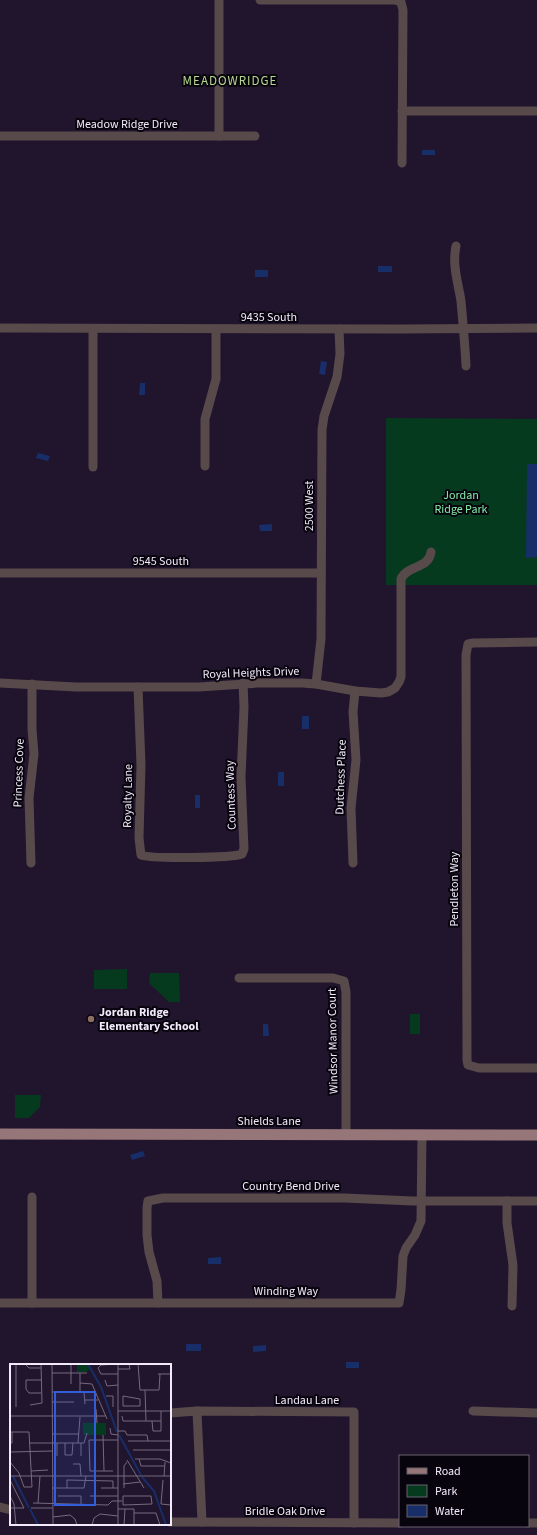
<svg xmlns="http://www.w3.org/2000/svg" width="537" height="1535" viewBox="0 0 537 1535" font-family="'Source Sans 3',sans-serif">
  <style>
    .green { fill: #063a1e }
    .water { fill: #172e68 }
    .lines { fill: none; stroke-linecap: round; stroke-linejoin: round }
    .minor { stroke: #58494a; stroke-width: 9 }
    .major { stroke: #967678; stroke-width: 11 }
    .education-dot { fill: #8d6e63; stroke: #08040d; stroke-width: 1.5 }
    .labels { text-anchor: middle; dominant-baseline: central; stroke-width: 4; stroke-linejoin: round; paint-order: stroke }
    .street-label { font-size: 12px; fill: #f2eafb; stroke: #08040d }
    .park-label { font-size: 12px; fill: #83eba7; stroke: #08040d }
    .poi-label { font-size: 12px; font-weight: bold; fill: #f2eafb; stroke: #08040d; text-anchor: start }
    .neighbourhood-label { font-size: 13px; letter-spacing: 1px; fill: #b4d690; stroke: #08040d }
    .inset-river { fill: none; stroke: #172e68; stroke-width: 2 }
    .inset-road { fill: none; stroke: #756a7f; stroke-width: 1 }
    .view { fill: #325edc; fill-opacity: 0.15; stroke: #325edc; stroke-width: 2 }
    .inset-edge { fill: none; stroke: #f2eafb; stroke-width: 2 }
  </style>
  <rect width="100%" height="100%" fill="#21142d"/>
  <g class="green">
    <polygon points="386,418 537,419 537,585 386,585"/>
    <polygon points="127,969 127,989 94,989 94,970"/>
    <polygon points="150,973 179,973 180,1002 169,1002 149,983"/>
    <rect x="410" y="1014" width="10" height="20"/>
    <polygon points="15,1095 41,1095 40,1107 29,1118 15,1118"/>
  </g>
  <g class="water">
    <rect x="422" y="150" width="13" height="5"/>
    <rect x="378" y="266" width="14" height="6"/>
    <rect x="255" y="270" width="13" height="7"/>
    <polygon points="321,361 327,362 325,375 319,374"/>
    <polygon points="140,383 145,383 145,395 139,395"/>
    <polygon points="38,453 50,456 48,461 36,458"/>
    <polygon points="527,464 537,464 537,557 526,558"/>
    <polygon points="272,524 272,531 260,531 259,525"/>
    <rect x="302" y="716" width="7" height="13"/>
    <rect x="278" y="772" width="6" height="14"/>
    <rect x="195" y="795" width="5" height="13"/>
    <polygon points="263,1024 268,1024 269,1036 263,1036"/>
    <polygon points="143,1151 145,1156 132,1160 130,1155"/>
    <polygon points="221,1257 221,1264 208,1264 208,1258"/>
    <rect x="186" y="1344" width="15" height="7"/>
    <polygon points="266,1345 266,1351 253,1352 253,1346"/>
    <rect x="346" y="1362" width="13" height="6"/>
  </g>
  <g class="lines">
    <g class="minor">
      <polyline points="260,0 395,0 401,2 403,10 402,163"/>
      <polyline points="402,111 537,111"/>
      <polyline points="0,136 255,136"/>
      <polyline points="219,136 219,0"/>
      <path d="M 456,246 C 452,265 458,282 461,301 C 463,323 465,345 466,366"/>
      <polyline points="0,328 401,329 537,328"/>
      <polyline points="93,329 93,467"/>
      <polyline points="205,466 205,419 216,379 216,329"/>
      <polyline points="0,573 321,573"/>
      <polyline points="537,642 473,643 468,644 466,655 467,1060 468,1065 479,1068 537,1068"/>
      <path d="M 0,683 L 76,687 L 199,687 L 258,683 L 302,683 L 316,684 L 355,691 L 381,693 L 388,692 L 395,688 L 399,682 L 401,677 L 401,579 C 407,565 429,569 431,552"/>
      <polyline points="316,684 321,639 322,430 324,416 337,377 340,354 339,329"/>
      <path d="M 138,687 L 141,765 L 139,838 L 141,855 C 150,859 232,858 242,854 L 244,849 L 241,777 L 244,707 L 243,683"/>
      <polyline points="31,863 29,798 34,754 32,729 32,684"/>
      <polyline points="353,863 351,808 356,760 353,712 355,691"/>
      <polyline points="239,978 333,978 344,981 346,992 346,1134"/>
      <polyline points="32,1197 32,1303"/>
      <polyline points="507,1201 507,1223 513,1265 512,1306"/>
      <polyline points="0,1303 399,1303 401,1290 403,1256 406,1248 415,1235 421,1221 422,1135"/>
      <polyline points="158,1303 157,1281 149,1252 147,1235 147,1208 148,1201 163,1198 345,1198 412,1201 537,1201"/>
      <polyline points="197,1411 202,1522"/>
      <polyline points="473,1411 537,1413"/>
      <polyline points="170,1413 197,1411 354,1412 354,1523"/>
      <polyline points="0,1507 11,1510"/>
      <polyline points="170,1522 400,1523"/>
      <polyline points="528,1523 537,1523"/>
    </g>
    <polyline class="major" points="0,1134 537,1135"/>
  </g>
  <circle class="education-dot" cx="91" cy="1019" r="4"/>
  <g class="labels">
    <g class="street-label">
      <text x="127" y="124">Meadow Ridge Drive</text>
      <text x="269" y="317">9435 South</text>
      <text transform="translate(309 506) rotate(-90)">2500 West</text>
      <text x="161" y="561">9545 South</text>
      <text transform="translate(251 673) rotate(-2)">Royal Heights Drive</text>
      <text transform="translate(19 773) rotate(-88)">Princess Cove</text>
      <text transform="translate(341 777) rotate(-88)">Dutchess Place</text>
      <text transform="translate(231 795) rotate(-92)">Countess Way</text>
      <text transform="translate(128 796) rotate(-89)">Royalty Lane</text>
      <text transform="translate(454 889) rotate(-90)">Pendleton Way</text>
      <text transform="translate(333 1041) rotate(-91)">Windsor Manor Court</text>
      <text x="269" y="1121">Shields Lane</text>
      <text x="291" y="1186">Country Bend Drive</text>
      <text x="286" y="1291">Winding Way</text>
      <text x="307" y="1400">Landau Lane</text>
      <text x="285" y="1511">Bridle Oak Drive</text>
    </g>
    <g class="park-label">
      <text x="461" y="495">Jordan<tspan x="461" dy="14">Ridge Park</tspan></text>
    </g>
    <g class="poi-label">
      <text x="99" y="1012">Jordan Ridge<tspan x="99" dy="14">Elementary School</tspan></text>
    </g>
    <g class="neighbourhood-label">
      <text x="230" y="81">MEADOWRIDGE</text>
    </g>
  </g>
  <g transform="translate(10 1364)">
    <rect width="161" height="161" fill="#21142d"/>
    <path d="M 67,0 L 77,0 L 80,5 L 76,8 L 67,8 ZM 73,59 L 96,59 L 96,71 L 73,71 Z" fill="#063a1e"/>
    <path class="inset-river" d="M 78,0 L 91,23 L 107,68M 109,71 L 131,111M 3,112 L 19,144M 132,113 L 144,127 L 156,161M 20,145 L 28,161"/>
    <path class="inset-road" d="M 6,0 L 6,43M 31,0 L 32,39M 42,0 L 43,161M 108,0 L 108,161M 128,0 L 130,26 L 149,26 L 150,10M 16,1 L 19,4 L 31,4M 88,4 L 91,10 L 108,10M 88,4 L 91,1 L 108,0M 108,5 L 120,5 L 119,0M 42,9 L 77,9M 70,9 L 70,28M 148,10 L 161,10M 31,16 L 16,16 L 16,25 L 19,29 L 31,29M 95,16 L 97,22 L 108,21M 70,19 L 82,20 L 97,55M 61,20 L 61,0M 135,26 L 136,57M 42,28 L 74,28 L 75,40M 96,32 L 103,32 L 103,43M 113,32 L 130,35 L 130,42 L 113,42 ZM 75,36 L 88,36M 42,38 L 64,38M 20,41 L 32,39M 86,45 L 87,59M 108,47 L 161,47M 0,52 L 95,52M 112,52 L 113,57 L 151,57M 142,57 L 143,67 L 151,67 L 151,47M 100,64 L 101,70 L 108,71M 108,67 L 115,67 L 117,71 L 137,71 L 138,77M 0,68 L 19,68 L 22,123 L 14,123 L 9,109 L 0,98M 42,70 L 69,70M 93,71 L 94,107M 118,77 L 161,77M 0,79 L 2,79 L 2,68M 19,79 L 74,79 L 77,69M 55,79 L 55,91 L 62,91 L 63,79M 68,79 L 70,53M 123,86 L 161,86M 0,88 L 42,87M 47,92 L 47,79M 71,92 L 71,79M 125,95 L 150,95 L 161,99M 129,95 L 131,102 L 154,102M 117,96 L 134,124M 63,100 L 70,100 L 71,112M 21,107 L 38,106M 103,107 L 80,107 L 79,76 L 108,76M 0,112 L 161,112M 154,112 L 155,98M 0,116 L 14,144 L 0,144M 153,116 L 151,140 L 161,141M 113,120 L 130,118M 42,124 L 74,124 L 76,112M 57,124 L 57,116 L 103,117 L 103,124M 91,124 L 108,124M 114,124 L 114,102 L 117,98M 0,132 L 4,140 L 6,161M 48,132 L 71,132 L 71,140M 80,132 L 108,132M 113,132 L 141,132 L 142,140 L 113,141 ZM 23,139 L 98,141 L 102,137 L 112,137M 28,139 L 30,112M 21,144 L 42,144M 108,145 L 124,145 L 124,161M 124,149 L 146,149 L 150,161M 43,153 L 60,151 L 65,155 L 67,161M 82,161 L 84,154 L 90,150 L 108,152M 93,161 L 108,161M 114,161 L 115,145"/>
    <path class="view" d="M 45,28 L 85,28 L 85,141 L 45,141 Z"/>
    <rect width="161" height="161" class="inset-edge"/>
  </g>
  <rect x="399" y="1455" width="130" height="72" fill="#08040d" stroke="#66606c"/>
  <rect x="407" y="1468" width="20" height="6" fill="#967678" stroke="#66606c"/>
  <text x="435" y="1475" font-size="12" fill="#f2eafb">Road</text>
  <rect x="407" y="1485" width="20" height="12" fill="#063a1e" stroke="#66606c"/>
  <text x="435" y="1495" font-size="12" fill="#f2eafb">Park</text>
  <rect x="407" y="1505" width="20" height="12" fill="#172e68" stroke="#66606c"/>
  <text x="435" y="1515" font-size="12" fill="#f2eafb">Water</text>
</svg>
